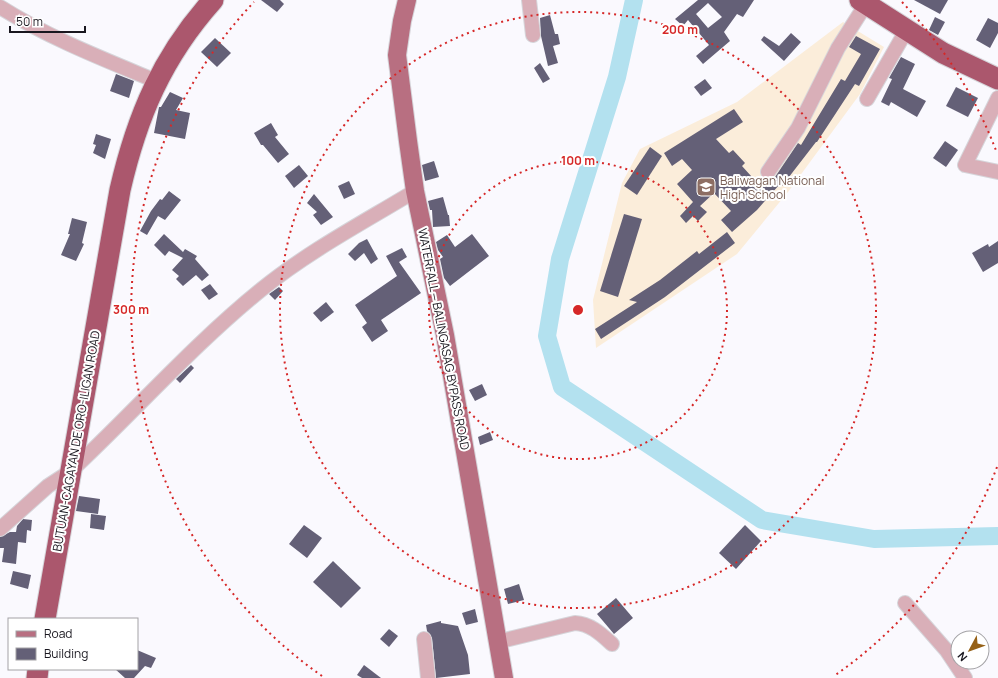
<svg xmlns="http://www.w3.org/2000/svg" width="998" height="678" viewBox="0 0 998 678" font-family="Manrope,sans-serif">
  <style>
    .education { fill: #fbedda }
    .lines { fill: none; stroke-linecap: round; stroke-linejoin: round }
    .river { stroke: #b3e1ef; stroke-width: 18 }
    .building { fill: #646077; fill-rule: evenodd }
    .minor-casing { stroke: #d6d5da; stroke-width: 16 }
    .major-casing { stroke: #d6d5da; stroke-width: 20 }
    .highway-casing { stroke: #d6d5da; stroke-width: 23 }
    .minor { stroke: #d9afb8; stroke-width: 14 }
    .major { stroke: #b86f81; stroke-width: 18 }
    .highway { stroke: #ab576d; stroke-width: 21 }
    .ring { fill: none; stroke: #d62828; stroke-width: 2; stroke-dasharray: 2 4 }
    .labels { text-anchor: middle; dominant-baseline: central; stroke-width: 4; stroke-linejoin: round; paint-order: stroke }
    .education-label { font-size: 12px; fill: #785e54; stroke: #fff; text-anchor: start }
    .street-label { font-size: 12px; fill: #19171f; stroke: #fff }
    .centre { fill: #d62828; stroke: #fff; stroke-width: 2 }
    .ring-label { font-size: 12px; text-anchor: middle; font-weight: bold; fill: #d62828; stroke: #fff; stroke-width: 4; stroke-linejoin: round; paint-order: stroke }
  </style>
  <rect width="100%" height="100%" fill="#faf9fe"/>
  <polygon class="education" points="843,22 884,47 860,94 788,192 737,254 596,348 593,300 622,183 640,149 737,102"/>
  <g class="lines">
    <polyline class="river" points="634,0 617,77 560,259 547,336 562,387 762,520 874,539 998,536"/>
  </g>
  <g class="building">
    <polygon points="261,0 280,0 284,4 277,12"/>
    <path d="M 698,0 L 754,0 L 743,17 L 737,14 L 724,32 L 730,41 L 703,64 L 696,56 L 709,45 L 688,20 L 683,26 L 675,19 ZM 708,3 L 722,17 L 708,28 L 696,14 Z"/>
    <polygon points="914,0 948,0 940,14"/>
    <polygon points="550,15 555,34 558,34 560,44 553,46 558,63 548,66 541,36 540,18"/>
    <polygon points="935,17 945,22 938,35 929,30"/>
    <polygon points="988,18 998,23 998,33 990,48 976,40"/>
    <polygon points="791,33 801,42 784,61 761,40 764,36 779,46"/>
    <polygon points="856,36 880,49 859,86 855,84 817,142 816,142 782,186 780,184 757,210 732,232 721,220 731,211 714,193 700,206 707,212 698,221 693,216 686,223 680,216 693,202 677,184 692,170 682,159 672,166 664,153 734,109 743,122 716,139 729,153 733,150 745,163 742,166 761,187 766,180 771,180 775,177 798,143 801,145 841,79 845,81 861,54 849,47"/>
    <polygon points="215,38 231,53 217,67 201,52"/>
    <polygon points="901,57 915,64 903,89 926,101 917,117 891,102 889,106 881,102 892,79 889,78"/>
    <polygon points="540,63 550,79 543,83 534,68"/>
    <polygon points="116,74 134,81 129,98 110,91"/>
    <polygon points="705,79 712,88 701,96 694,87"/>
    <polygon points="956,87 978,98 968,117 946,106"/>
    <polygon points="170,92 183,98 176,110 190,113 185,139 154,133 159,107 161,107"/>
    <polygon points="271,123 278,135 275,137 289,154 278,163 263,145 261,145 254,133"/>
    <polygon points="96,134 111,139 105,159 93,153 96,145 93,144"/>
    <polygon points="945,141 958,150 946,167 933,158"/>
    <polygon points="650,147 662,156 637,195 624,186"/>
    <polygon points="434,161 439,177 425,181 422,165"/>
    <polygon points="299,165 308,176 294,188 285,176"/>
    <polygon points="349,181 355,194 344,199 338,186"/>
    <polygon points="169,191 181,200 165,220 158,216 147,235 140,231 151,211 160,199 162,200"/>
    <polygon points="314,194 333,217 321,225 313,215 317,212 307,203"/>
    <polygon points="443,197 448,215 449,215 450,226 433,227 432,210 430,210 428,201"/>
    <polygon points="624,214 642,219 618,297 600,291"/>
    <polygon points="72,218 87,222 82,243 84,244 76,261 61,255 70,234 68,234"/>
    <polygon points="727,232 735,243 665,297 601,339 595,329 637,302 629,300 660,280 697,251 699,254"/>
    <polygon points="164,234 183,252 185,249 197,256 195,259 209,275 202,281 196,275 183,286 176,279 179,276 172,270 183,258 169,251 165,256 154,245"/>
    <polygon points="472,234 489,256 450,286 444,278 440,259 443,257 438,250 436,242 447,235 455,247"/>
    <polygon points="367,239 378,259 371,264 364,253 355,261 348,254 359,243"/>
    <polygon points="998,241 998,263 983,272 972,253 988,244 989,247"/>
    <polygon points="402,248 407,257 399,262 421,293 381,320 388,331 372,342 362,327 367,323 355,305 397,276 386,256"/>
    <polygon points="210,284 218,294 209,300 201,290"/>
    <polygon points="279,287 283,291 275,300 269,294"/>
    <polygon points="326,302 334,312 321,322 313,313"/>
    <polygon points="191,365 194,368 180,383 176,379"/>
    <polygon points="482,384 487,395 475,401 469,390"/>
    <polygon points="490,432 493,440 480,445 478,437"/>
    <polygon points="79,496 100,499 98,514 76,511"/>
    <polygon points="91,514 106,516 104,530 90,528"/>
    <polygon points="23,519 32,520 31,531 27,530 26,543 18,542 16,564 2,562 4,548 0,548 0,537 10,532 16,532 17,526"/>
    <polygon points="304,525 322,538 307,558 289,544"/>
    <polygon points="745,525 761,541 736,569 719,553"/>
    <polygon points="333,561 361,588 341,608 313,582"/>
    <polygon points="13,571 31,575 28,589 10,584"/>
    <polygon points="519,584 524,600 508,604 504,589"/>
    <polygon points="616,598 633,618 614,634 597,614"/>
    <polygon points="475,609 478,622 466,625 462,613"/>
    <polygon points="441,621 441,623 458,626 468,655 470,674 436,678 432,638 427,631 426,625"/>
    <polygon points="389,629 398,636 389,647 380,639"/>
    <polygon points="137,650 156,658 151,668 145,666 134,678 125,678 115,669 137,669"/>
    <polygon points="364,665 381,678 362,678 357,675"/>
  </g>
  <g class="lines">
    <defs>
      <g id="minor">
        <polyline points="529,0 533,35"/>
        <path d="M 0,7 C 49,38 103,59 156,81"/>
        <polyline points="998,98 965,165 998,172"/>
        <polyline points="867,99 906,31"/>
        <polyline points="768,172 798,128 838,48 866,4"/>
        <path d="M 0,529 L 48,486 L 71,471 C 135,411 194,344 262,289 C 309,251 364,222 415,191"/>
        <polyline points="905,603 947,651 965,678"/>
        <polyline points="424,639 428,678"/>
        <path d="M 497,642 L 575,623 C 591,624 601,634 612,644"/>
      </g>
      <polyline id="major" points="407,0 402,21 397,55 408,141 415,191 445,335 504,678"/>
      <g id="highway">
        <polyline points="860,0 943,53 998,79"/>
        <path d="M 45,619 L 120,190 C 137,116 162,57 213,0"/>
        <polyline points="37,678 38,669"/>
      </g>
    </defs>
    <use href="#minor" class="minor-casing"/>
    <use href="#major" class="major-casing"/>
    <use href="#highway" class="highway-casing"/>
    <use href="#minor" class="minor"/>
    <use href="#major" class="major"/>
    <use href="#highway" class="highway"/>
  </g>
  <g class="ring">
    <circle cx="578" cy="310" r="149"/>
    <circle cx="578" cy="310" r="298"/>
    <path d="M997 467A447 447 0 0 1 834 676M322 676A447 447 0 0 1 254 2M902 2A447 447 0 0 1 997 153"/>
  </g>
  <defs>
    <symbol id="school-square" viewBox="-11 -11 22 22"><rect x="-9" y="-9" width="18" height="18" rx="4" fill="#8d6e63" stroke="#fff"/><path d="M0-5L7-2L0 1L-7-2ZM-4 1L0 2.5L4 1V4Q0 6-4 4Z" fill="#fff"/></symbol>
  </defs>
  <g fill-rule="evenodd">
    <use href="#school-square" x="695" y="176" width="22" height="22"/>
  </g>
  <g class="labels">
    <g class="education-label">
      <text x="720" y="180">Baliwagan National<tspan x="720" dy="14">High School</tspan></text>
    </g>
    <g class="street-label">
      <text transform="translate(444 339) rotate(79)">WATERFALL ‒ BALINGASAG BYPASS ROAD</text>
      <text transform="translate(76 441) rotate(-80)">BUTUAN-CAGAYAN DE ORO-ILIGAN ROAD</text>
    </g>
  </g>
  <circle cx="578" cy="310" r="6" class="centre"/>
  <g class="ring-label">
    <text x="680" y="34">200 m</text>
    <text x="578" y="165">100 m</text>
    <text x="131" y="314">300 m</text>
  </g>
  <rect x="8" y="618" width="130" height="52" fill="#ffffff" stroke="#a3a2a5"/>
  <rect x="16" y="631" width="20" height="6" fill="#b86f81" stroke="#a3a2a5"/>
  <text x="44" y="638" font-size="12" fill="#19171f">Road</text>
  <rect x="16" y="648" width="20" height="12" fill="#646077" stroke="#a3a2a5"/>
  <text x="44" y="658" font-size="12" fill="#19171f">Building</text>
  <g transform="translate(970 650) rotate(229)"><circle r="19" fill="#ffffff" stroke="#a3a2a5"/>
  <path d="M0-3L7 15L0 10L-7 15Z" fill="#966117"/>
  <text y="-6" font-size="11" font-weight="bold" text-anchor="middle" fill="#19171f">N</text>
  </g>
  <path d="M10 26v6h75v-6" fill="none" stroke="#19171f" stroke-width="2"/>
  <text x="16" y="26" font-size="12" fill="#19171f" stroke="#ffffff" stroke-width="3" paint-order="stroke">50 m</text>
</svg>
